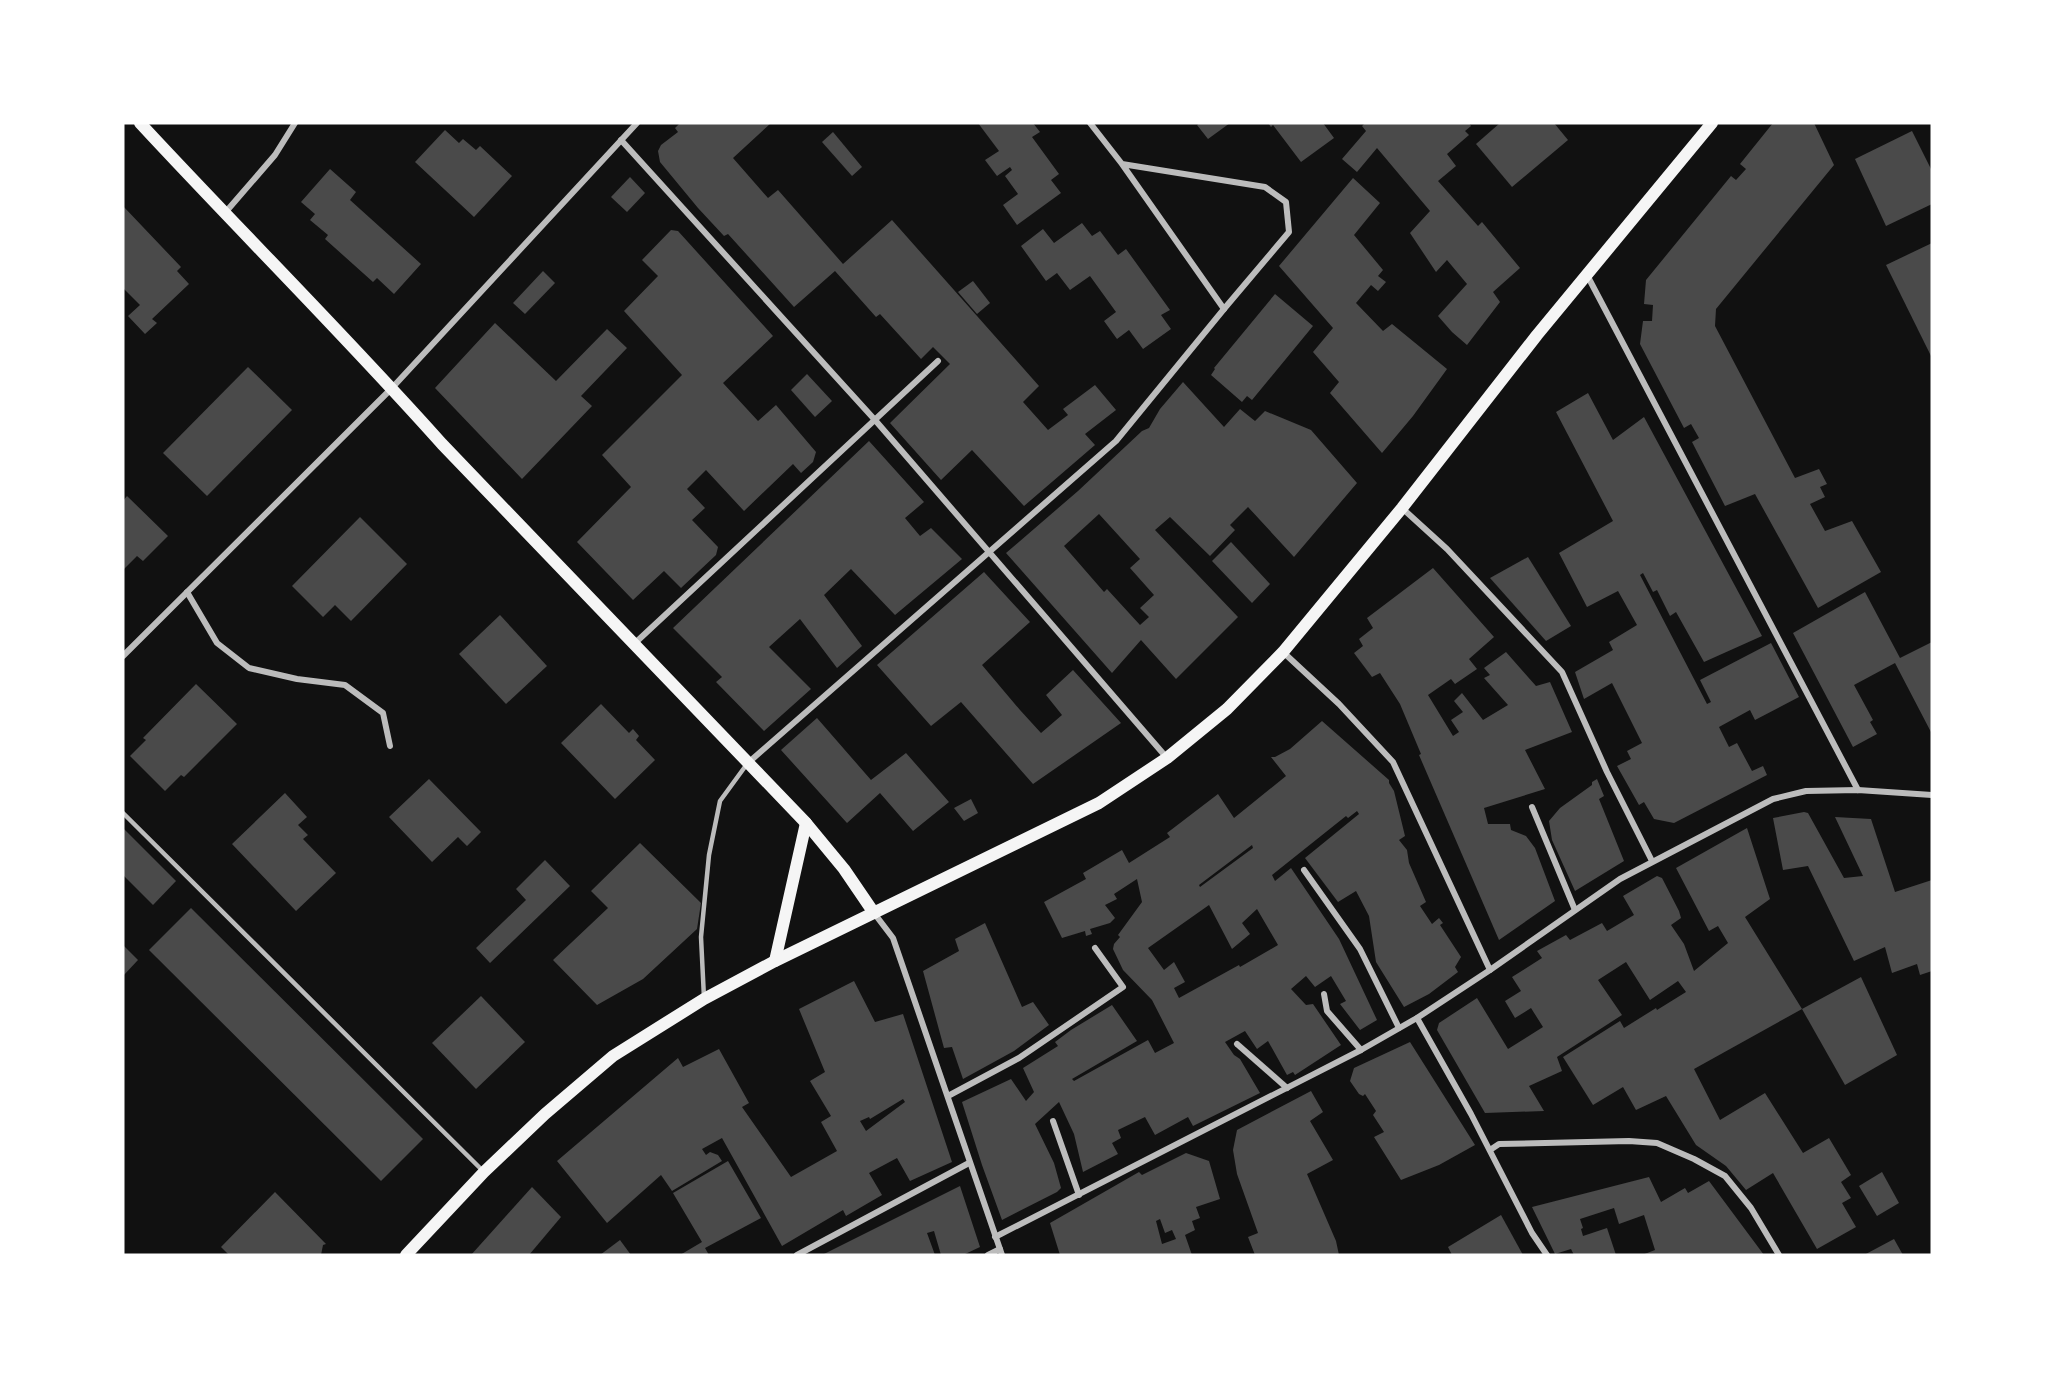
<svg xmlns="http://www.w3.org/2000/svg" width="2055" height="1378" viewBox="0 0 2055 1378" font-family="Jost,sans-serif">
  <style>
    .building { fill: #4a4a4a; fill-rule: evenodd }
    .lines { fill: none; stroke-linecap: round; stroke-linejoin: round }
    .service { stroke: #bcbcbc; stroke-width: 4.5 }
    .minor { stroke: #bcbcbc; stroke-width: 6 }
    .secondary { stroke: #f5f5f5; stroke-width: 12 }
  </style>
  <rect width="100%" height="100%" fill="#111"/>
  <g class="building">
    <polygon points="680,123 771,123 733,158 768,198 778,190 843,264 892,220 1039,386 1023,402 1048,430 1068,415 1063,409 1095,385 1116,410 1085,434 1095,445 1024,506 972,450 941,480 890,423 950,364 933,347 921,359 880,314 876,317 835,271 794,307 728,234 724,236 698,208 660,162 658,151 661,145 678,132 675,128"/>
    <polygon points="978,123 1033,123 1040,132 1032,137 1059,174 1051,180 1061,193 1017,225 1003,205 1018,194 1005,176 1012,170 1010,167 997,176 985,160 999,151"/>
    <polygon points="1200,123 1230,123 1208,139 1197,125"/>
    <polygon points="1268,123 1323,123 1334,138 1301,162 1273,125 1271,127"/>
    <polygon points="1365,123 1469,123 1471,126 1465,131 1469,135 1447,154 1456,166 1438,181 1478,226 1482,222 1520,268 1493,292 1500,302 1467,345 1452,332 1438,316 1467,284 1447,260 1436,272 1410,233 1430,211 1377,148 1357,172 1342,159 1366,131 1362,126"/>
    <polygon points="1500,123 1554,123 1568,140 1512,187 1476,144"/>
    <polygon points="1773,123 1814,123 1834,165 1716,309 1715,326 1795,478 1819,469 1827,484 1820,487 1825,497 1810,504 1825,531 1852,521 1881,572 1818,608 1755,494 1725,506 1692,442 1699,438 1691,424 1684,428 1640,344 1643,321 1652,321 1653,305 1644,304 1646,280 1731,176 1736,180 1746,169 1740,164"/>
    <polygon points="445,130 459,143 463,139 476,150 480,146 512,176 474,217 415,162"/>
    <polygon points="1912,131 1932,171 1932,204 1886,226 1855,159"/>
    <polygon points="833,132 862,167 852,176 822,142"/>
    <polygon points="330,169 356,192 350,200 421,264 394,294 377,278 373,282 325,239 328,235 310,220 315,214 301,202"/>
    <polygon points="630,177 645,193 627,212 611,197"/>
    <polygon points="1353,178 1380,203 1354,235 1383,270 1378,276 1386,282 1378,291 1371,285 1356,303 1383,331 1392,324 1447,369 1413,416 1382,453 1330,393 1339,382 1313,352 1333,328 1279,266"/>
    <polygon points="123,206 181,267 177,271 189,284 152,319 157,323 145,334 128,316 140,305 123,288"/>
    <polygon points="1082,223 1092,236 1100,231 1118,255 1126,249 1170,310 1161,315 1171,329 1143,349 1129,330 1117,339 1104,321 1116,312 1090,276 1070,290 1057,273 1046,281 1021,246 1043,229 1054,243"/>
    <polygon points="671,230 678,231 773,336 723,383 758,421 776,405 816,452 813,462 801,473 793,464 744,511 706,470 687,489 705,508 692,520 718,547 716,555 681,588 664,571 633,600 577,542 631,487 602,455 682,375 624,311 658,276 642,260"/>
    <polygon points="1932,243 1932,358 1886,265"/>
    <polygon points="543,271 555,283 525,314 513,303"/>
    <polygon points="973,281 990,303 977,314 958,292"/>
    <polygon points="1275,294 1313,326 1252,400 1247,396 1242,402 1211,375 1215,369 1214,368"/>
    <polygon points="495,323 556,381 607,329 627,348 581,396 592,406 522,479 435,388"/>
    <polygon points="248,367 292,410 207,496 163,453"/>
    <polygon points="807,374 832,401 815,417 791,390"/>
    <path d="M 1183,382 L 1224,427 L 1240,409 L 1255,421 L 1265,411 L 1311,430 L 1357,483 L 1294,557 L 1248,507 L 1230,525 L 1235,530 L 1210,556 L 1170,517 L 1155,530 L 1238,617 L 1176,679 L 1141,640 L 1112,673 L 1006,553 L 1078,491 L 1142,431 L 1149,428 L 1160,409 ZM 1099,514 L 1140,559 L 1130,568 L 1154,595 L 1140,608 L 1149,617 L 1140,625 L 1107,589 L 1104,592 L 1064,546 Z"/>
    <polygon points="1588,393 1613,440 1644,417 1762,636 1704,662 1676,612 1670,616 1657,590 1653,592 1643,573 1640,575 1707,704 1711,702 1700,680 1771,643 1799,697 1755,720 1750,710 1719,727 1729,747 1737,743 1752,771 1763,766 1767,775 1674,823 1654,819 1644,802 1639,805 1617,766 1631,759 1627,751 1642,743 1612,683 1584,699 1575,672 1613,650 1609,642 1637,625 1618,591 1587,607 1559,553 1613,521 1556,412"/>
    <polygon points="869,441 924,502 905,518 920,536 931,528 962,559 895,615 851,569 824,595 862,646 837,668 800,619 769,647 811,689 764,731 716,682 722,677 673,628"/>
    <polygon points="127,496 168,536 143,561 137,556 123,570 123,501"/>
    <polygon points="360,517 407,564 351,621 335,605 323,617 292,586"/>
    <polygon points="1231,542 1270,584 1252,603 1212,561"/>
    <polygon points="1528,557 1571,626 1546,641 1490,578"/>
    <polygon points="1433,568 1494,637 1469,659 1477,669 1455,684 1451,679 1428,695 1453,736 1459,732 1451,720 1463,712 1454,701 1462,693 1483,720 1508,705 1484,678 1490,675 1484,668 1506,652 1536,686 1550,682 1572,732 1525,750 1545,789 1484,808 1488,824 1510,824 1511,830 1526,836 1535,848 1555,901 1499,940 1419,755 1421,754 1400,704 1380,673 1372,677 1354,653 1363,646 1359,639 1373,628 1367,618"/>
    <polygon points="984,572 1030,622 982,665 1020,710 1041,733 1062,715 1046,695 1073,670 1121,723 1033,784 961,702 931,726 877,665"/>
    <polygon points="1865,592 1900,658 1932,642 1932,734 1895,663 1854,685 1873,720 1870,722 1877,734 1853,747 1793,633"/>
    <polygon points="500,615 547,666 506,704 459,654"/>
    <polygon points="196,684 237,724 184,777 181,775 165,791 130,756 146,740 143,738"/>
    <polygon points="601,704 629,733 633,729 639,736 636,740 655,760 615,799 561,743"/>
    <polygon points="817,718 871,780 906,753 949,802 913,831 880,793 847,823 781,750"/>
    <path d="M 1322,721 L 1389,780 L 1389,783 L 1394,791 L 1405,836 L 1399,840 L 1407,850 L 1409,863 L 1426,902 L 1420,906 L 1432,924 L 1439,918 L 1443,923 L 1440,925 L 1461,957 L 1455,967 L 1458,972 L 1429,994 L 1404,1007 L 1376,962 L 1369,916 L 1356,891 L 1338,902 L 1305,858 L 1359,814 L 1357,811 L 1348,818 L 1346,816 L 1272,875 L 1275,881 L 1291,868 L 1339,939 L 1377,1020 L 1360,1030 L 1340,1004 L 1346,1001 L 1331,976 L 1315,987 L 1306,976 L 1291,989 L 1306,1005 L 1313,1004 L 1341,1045 L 1295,1075 L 1293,1072 L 1287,1075 L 1268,1041 L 1257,1049 L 1245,1031 L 1225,1042 L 1234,1055 L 1240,1059 L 1260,1093 L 1193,1126 L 1188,1117 L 1155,1135 L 1145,1117 L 1118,1130 L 1121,1138 L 1112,1143 L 1118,1154 L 1083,1172 L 1074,1134 L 1059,1102 L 1035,1124 L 1054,1163 L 1061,1188 L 1057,1192 L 1002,1220 L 982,1165 L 962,1102 L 1011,1079 L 1026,1101 L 1034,1092 L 1023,1068 L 1058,1046 L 1055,1042 L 1071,1030 L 1112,1005 L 1137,1041 L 1072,1079 L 1074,1081 L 1148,1040 L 1155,1053 L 1174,1043 L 1152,1000 L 1123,970 L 1113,949 L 1114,944 L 1120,937 L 1118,935 L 1142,902 L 1137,879 L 1114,894 L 1117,899 L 1105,905 L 1115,918 L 1110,923 L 1090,929 L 1092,934 L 1086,936 L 1085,931 L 1062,938 L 1044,902 L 1086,879 L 1083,873 L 1122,850 L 1129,863 L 1170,837 L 1167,833 L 1218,794 L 1234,818 L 1286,776 L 1271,757 L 1275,757 L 1290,749 ZM 1252,845 L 1253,848 L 1200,887 L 1199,885 ZM 1209,905 L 1232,949 L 1250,934 L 1242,923 L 1257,909 L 1278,945 L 1240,967 L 1239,965 L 1179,998 L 1174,988 L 1185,982 L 1174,962 L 1164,970 L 1148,948 Z"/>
    <polygon points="429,779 481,832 467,846 458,837 432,862 389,817"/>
    <polygon points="1597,779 1604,796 1599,799 1624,861 1575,891 1552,840 1549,821 1560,808 1592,785 1592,782"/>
    <polygon points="285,793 307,817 298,825 308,835 303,839 336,873 296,911 232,844"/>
    <polygon points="971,799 978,813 964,821 954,808"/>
    <polygon points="1804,812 1808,813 1844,878 1863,876 1835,817 1871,819 1895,892 1932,880 1932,971 1920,975 1917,964 1892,973 1885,947 1854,961 1808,866 1783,870 1773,818"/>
    <polygon points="123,828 176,881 153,905 123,875"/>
    <polygon points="1747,828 1770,899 1745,917 1802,1009 1694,1069 1720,1120 1765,1093 1803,1153 1829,1138 1851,1175 1841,1182 1851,1198 1842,1203 1856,1227 1817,1249 1773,1173 1746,1190 1726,1166 1696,1145 1666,1096 1636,1110 1623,1087 1593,1105 1563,1057 1620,1021 1624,1028 1656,1008 1657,1010 1686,992 1678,981 1650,1000 1626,962 1598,980 1622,1015 1557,1057 1562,1071 1529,1086 1544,1111 1485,1113 1437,1030 1439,1023 1477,998 1508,1049 1543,1027 1531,1008 1515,1018 1505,1001 1521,991 1512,977 1542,958 1537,951 1566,935 1570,940 1602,923 1607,931 1634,915 1623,896 1657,876 1662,878 1679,911 1681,918 1671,925 1684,944 1694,971 1728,943 1718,926 1709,931 1676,868"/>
    <polygon points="640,843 701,903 697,929 643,979 597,1005 553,960 608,908 591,891"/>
    <polygon points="545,860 570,886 490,963 476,948 526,900 516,889"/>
    <polygon points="191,908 423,1139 381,1181 149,950"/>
    <polygon points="985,923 1022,1007 1033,1002 1049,1025 1014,1051 963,1079 952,1047 944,1048 923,971 959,951 955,939"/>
    <polygon points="123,945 138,960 123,976"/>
    <polygon points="1861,977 1897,1055 1845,1085 1802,1009"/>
    <path d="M 854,981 L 875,1022 L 903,1014 L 952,1162 L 910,1181 L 897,1158 L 869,1173 L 882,1195 L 846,1216 L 843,1210 L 782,1246 L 722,1138 L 702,1149 L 706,1155 L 710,1152 L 718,1155 L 722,1161 L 672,1191 L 661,1175 L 607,1223 L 557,1161 L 678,1058 L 683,1067 L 719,1049 L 749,1103 L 742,1107 L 791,1177 L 837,1151 L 821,1122 L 831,1116 L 810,1081 L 825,1072 L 799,1009 ZM 903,1099 L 905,1102 L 866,1131 L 860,1121 L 869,1117 L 870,1119 Z"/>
    <polygon points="481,996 525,1042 476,1089 432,1043"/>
    <polygon points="1410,1042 1475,1145 1439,1165 1401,1180 1374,1137 1384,1132 1373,1115 1376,1111 1365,1094 1363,1096 1359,1094 1350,1081 1354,1068"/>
    <polygon points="1311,1091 1323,1112 1310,1121 1333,1160 1307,1174 1336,1241 1339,1255 1255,1255 1248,1237 1258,1233 1237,1174 1233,1150 1237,1130"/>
    <path d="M 1186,1153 L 1209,1161 L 1220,1199 L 1196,1207 L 1200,1218 L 1192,1221 L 1195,1230 L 1185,1235 L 1192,1255 L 1060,1255 L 1050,1223 L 1139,1172 L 1142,1175 ZM 1160,1219 L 1165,1233 L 1172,1230 L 1176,1239 L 1162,1244 L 1156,1221 Z"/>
    <polygon points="728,1161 761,1218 705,1248 709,1255 680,1255 702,1242 673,1193"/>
    <polygon points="1882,1172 1899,1203 1877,1216 1859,1186"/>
    <polygon points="1649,1177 1661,1202 1685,1188 1688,1193 1709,1181 1764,1255 1642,1255 1655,1250 1644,1215 1619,1224 1614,1208 1580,1219 1583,1228 1581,1229 1583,1236 1607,1228 1616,1255 1574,1255 1571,1249 1555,1254 1532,1207"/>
    <polygon points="960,1186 980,1247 963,1255 941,1255 934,1231 927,1233 935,1255 822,1255"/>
    <polygon points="532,1187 561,1217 529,1255 471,1255"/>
    <polygon points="275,1192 326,1244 323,1245 321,1255 229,1255 221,1247"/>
    <polygon points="1501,1215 1523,1255 1452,1255 1448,1247"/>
    <polygon points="1894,1239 1903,1255 1864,1255"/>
    <polygon points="620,1240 631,1255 600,1255"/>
  </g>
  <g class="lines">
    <g class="service">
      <polyline points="123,813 482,1170"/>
      <polyline points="704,998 701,937 709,855 720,801 747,764"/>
    </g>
    <g class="minor">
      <polyline points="1090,123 1122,164 1224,309 1289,232 1286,202 1265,187 1122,164"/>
      <polyline points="621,140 875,420 1167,758"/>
      <polyline points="224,214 275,155 295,123"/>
      <polyline points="1587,275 1858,790"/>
      <polyline points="1402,508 1447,549 1562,672 1607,772 1652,861"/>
      <polyline points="187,592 217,643 249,668 297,679 345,685 383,713 390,746"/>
      <polyline points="634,644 938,361"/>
      <polyline points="1283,652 1339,704 1393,762 1490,970"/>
      <polyline points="123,656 392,388 637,123"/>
      <polyline points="749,762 1116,441 1224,309"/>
      <polyline points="1532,807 1575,910"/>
      <polyline points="1304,870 1360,949 1399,1028"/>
      <polyline points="874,913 893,938 1002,1255"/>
      <polyline points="1324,994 1327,1011 1361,1050"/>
      <polyline points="1417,1018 1471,1114 1532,1233 1547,1255"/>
      <polyline points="1237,1044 1287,1088"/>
      <polyline points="948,1096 1019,1058 1123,987 1095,948"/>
      <polyline points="1053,1121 1079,1195"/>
      <polyline points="1490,1150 1499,1144 1629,1141 1657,1143 1694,1159 1725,1176 1751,1208 1779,1255"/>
      <polyline points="995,1237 1361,1050 1417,1018 1490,970 1620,879 1773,799 1806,791 1858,790 1932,795"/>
      <polyline points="797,1255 969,1163"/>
      <polyline points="988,1255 1000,1249"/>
    </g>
    <g class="secondary">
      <path d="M 140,123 C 240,231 344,334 442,444 L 806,823 L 844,869 L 874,913"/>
      <polyline points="775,961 806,823"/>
      <polyline points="406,1255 484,1172 545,1114 613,1056 704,999 775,961 1099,803 1167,758 1227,709 1283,652 1402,508 1537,335 1712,123"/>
    </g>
  </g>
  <rect width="2055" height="1378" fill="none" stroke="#ffffff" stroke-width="249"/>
</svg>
